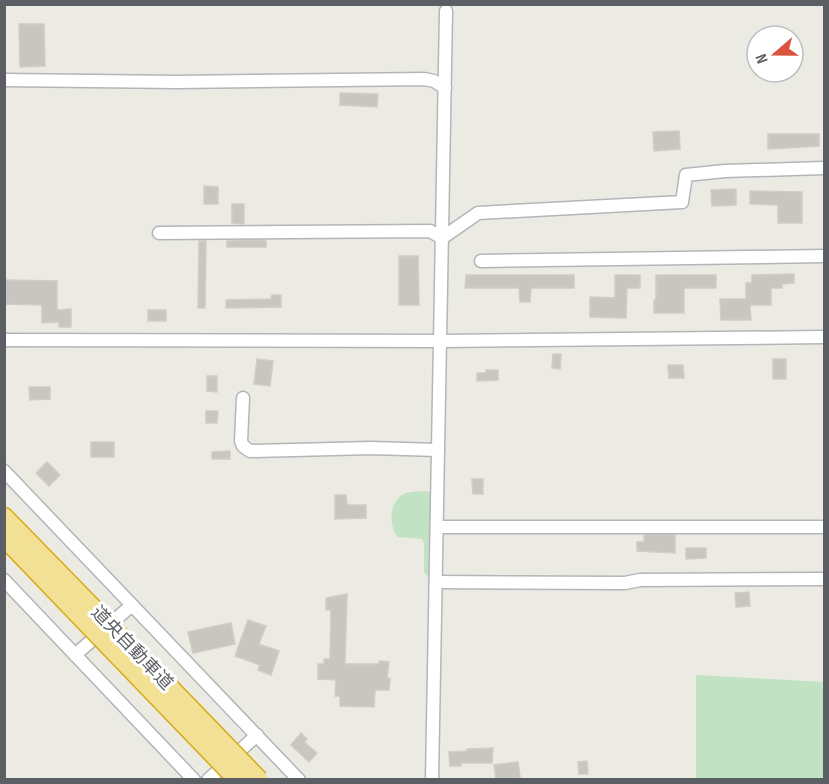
<svg xmlns="http://www.w3.org/2000/svg" width="829" height="784" viewBox="0 0 829 784" font-family="'Sofia Sans Condensed','Noto Sans JP',sans-serif">
  <style>
    .green { fill: #c2e2c4 }
    .building { fill: #c8c6c0; stroke: #d0cdc2; stroke-width: 1.5 }
    .lines { fill: none; stroke-linecap: round; stroke-linejoin: round }
    .minor-casing { stroke: #b3b5b9; stroke-width: 15 }
    .highway-casing { stroke: #daa916; stroke-width: 21 }
    .minor { stroke: #fff; stroke-width: 12 }
    .highway { stroke: #f2e194; stroke-width: 18 }
    .highway-bridge-casing { stroke: #daa916; stroke-width: 21; stroke-linecap: butt }
    .highway-bridge { stroke: #f2e194; stroke-width: 18 }
    .labels { text-anchor: middle; dominant-baseline: central; stroke-width: 6; stroke-linejoin: round; paint-order: stroke }
    .street-label { font-size: 18px; fill: #5b5e62; stroke: #fff }
  </style>
  <rect width="100%" height="100%" fill="#ecebe3"/>
  <g class="green">
    <path d="M 428,491 L 432,495 L 432,499 L 430,576 L 428,577 L 424,572 L 424,543 L 422,539 L 398,537 C 388,526 389,501 404,494 C 410,491 420,492 428,491 Z"/>
    <polygon points="696,675 824,682 824,779 696,779"/>
  </g>
  <g class="building">
    <polygon points="19,24 44,24 45,66 20,67"/>
    <polygon points="340,93 378,94 377,107 340,105"/>
    <polygon points="679,131 680,149 654,151 653,132"/>
    <polygon points="768,134 819,134 819,146 768,149"/>
    <polygon points="204,186 218,187 218,204 204,204"/>
    <polygon points="736,189 736,205 712,206 711,190"/>
    <polygon points="750,191 802,192 802,223 778,223 778,205 750,204"/>
    <polygon points="232,204 244,204 244,224 232,223"/>
    <polygon points="266,240 266,247 227,247 227,241"/>
    <polygon points="199,241 206,241 205,308 198,308"/>
    <polygon points="399,256 418,256 419,305 399,305"/>
    <polygon points="794,274 794,283 782,284 782,288 771,288 771,305 750,305 751,320 721,320 720,299 746,299 746,283 752,283 752,275"/>
    <polygon points="466,275 574,275 574,288 531,288 530,302 520,302 519,288 465,288"/>
    <polygon points="615,275 640,275 640,288 627,288 626,318 590,317 590,297 615,298"/>
    <polygon points="656,275 716,275 716,288 684,288 684,313 654,313 654,300 656,300"/>
    <polygon points="4,280 57,281 57,310 71,309 71,327 59,327 59,322 42,323 42,305 4,304"/>
    <polygon points="272,295 281,295 281,307 226,308 226,300 271,299"/>
    <rect x="148" y="310" width="18" height="11"/>
    <polygon points="553,354 561,354 560,369 552,368"/>
    <polygon points="257,359 273,361 270,386 254,384"/>
    <rect x="773" y="359" width="13" height="20"/>
    <polygon points="668,365 683,365 684,378 669,378"/>
    <polygon points="486,370 498,370 498,380 477,381 477,373 486,373"/>
    <polygon points="207,376 217,376 217,392 207,391"/>
    <polygon points="29,387 50,387 50,399 30,400"/>
    <polygon points="206,411 218,411 217,423 206,423"/>
    <rect x="91" y="442" width="23" height="15"/>
    <polygon points="230,451 230,459 212,459 212,452"/>
    <polygon points="47,462 60,475 49,486 36,473"/>
    <polygon points="472,479 483,479 483,494 473,494"/>
    <polygon points="335,495 346,495 347,505 366,505 366,518 335,519"/>
    <polygon points="644,535 675,535 675,553 637,551 637,542 644,542"/>
    <polygon points="686,548 706,548 706,558 686,559"/>
    <polygon points="749,592 750,606 736,607 735,593"/>
    <polygon points="347,594 345,664 379,664 379,661 389,662 387,678 390,678 389,690 375,690 374,707 340,706 340,696 335,696 336,680 318,679 318,664 324,664 324,659 330,659 331,610 326,610 326,598"/>
    <polygon points="248,620 266,626 259,644 279,651 271,675 258,670 260,665 235,656"/>
    <polygon points="231,623 235,644 193,653 188,632"/>
    <polygon points="301,733 307,739 304,742 317,753 309,762 291,745"/>
    <polygon points="493,748 492,763 461,763 461,766 450,766 449,752 467,751 467,749"/>
    <polygon points="587,761 588,774 579,774 578,762"/>
    <polygon points="518,762 520,777 496,780 494,765"/>
  </g>
  <g class="lines">
    <defs>
      <g id="minor">
        <polyline points="4,80 177,82 424,79 434,81 445,88"/>
        <polyline points="159,233 430,231 442,238 478,213 682,202 686,175 725,171 824,168"/>
        <polyline points="481,261 824,256"/>
        <polyline points="4,340 440,341 824,337"/>
        <polyline points="243,398 241,441 243,446 250,451 371,448 438,450"/>
        <polyline points="4,471 299,780"/>
        <polyline points="437,527 824,527"/>
        <polyline points="4,580 194,780"/>
        <polyline points="436,582 625,583 640,580 824,579"/>
        <polyline points="75,655 132,605"/>
        <polyline points="208,780 257,735"/>
        <polyline points="432,780 446,11"/>
      </g>
      <g id="highway">
        <polyline points="4,517 87,602"/>
        <polyline points="4,537 77,613"/>
      </g>
    </defs>
    <use href="#minor" class="minor-casing"/>
    <use href="#highway" class="highway-casing"/>
    <use href="#minor" class="minor"/>
    <use href="#highway" class="highway"/>
    <defs>
      <g id="highway-bridge">
        <polyline points="87,602 259,780"/>
        <polyline points="77,613 238,780"/>
      </g>
    </defs>
    <use href="#highway-bridge" class="highway-bridge-casing"/>
    <use href="#highway-bridge" class="highway-bridge"/>
  </g>
  <g class="labels">
    <g class="street-label">
      <text transform="translate(132 648) rotate(46)">道央自動車道</text>
    </g>
  </g>
  <rect width="829" height="784" fill="none" stroke="#5b5e62" stroke-width="12"/>
  <g transform="translate(775 54) rotate(250)"><circle r="28" fill="#ffffff" stroke="#bdbfc0" stroke-width="1.5"/>
  <path d="M0-4.5L10 22L0 15L-10 22Z" fill="#d8543e"/>
  <text y="-9" font-size="16" font-weight="bold" text-anchor="middle" fill="#5b5e62">N</text>
  </g>
</svg>
